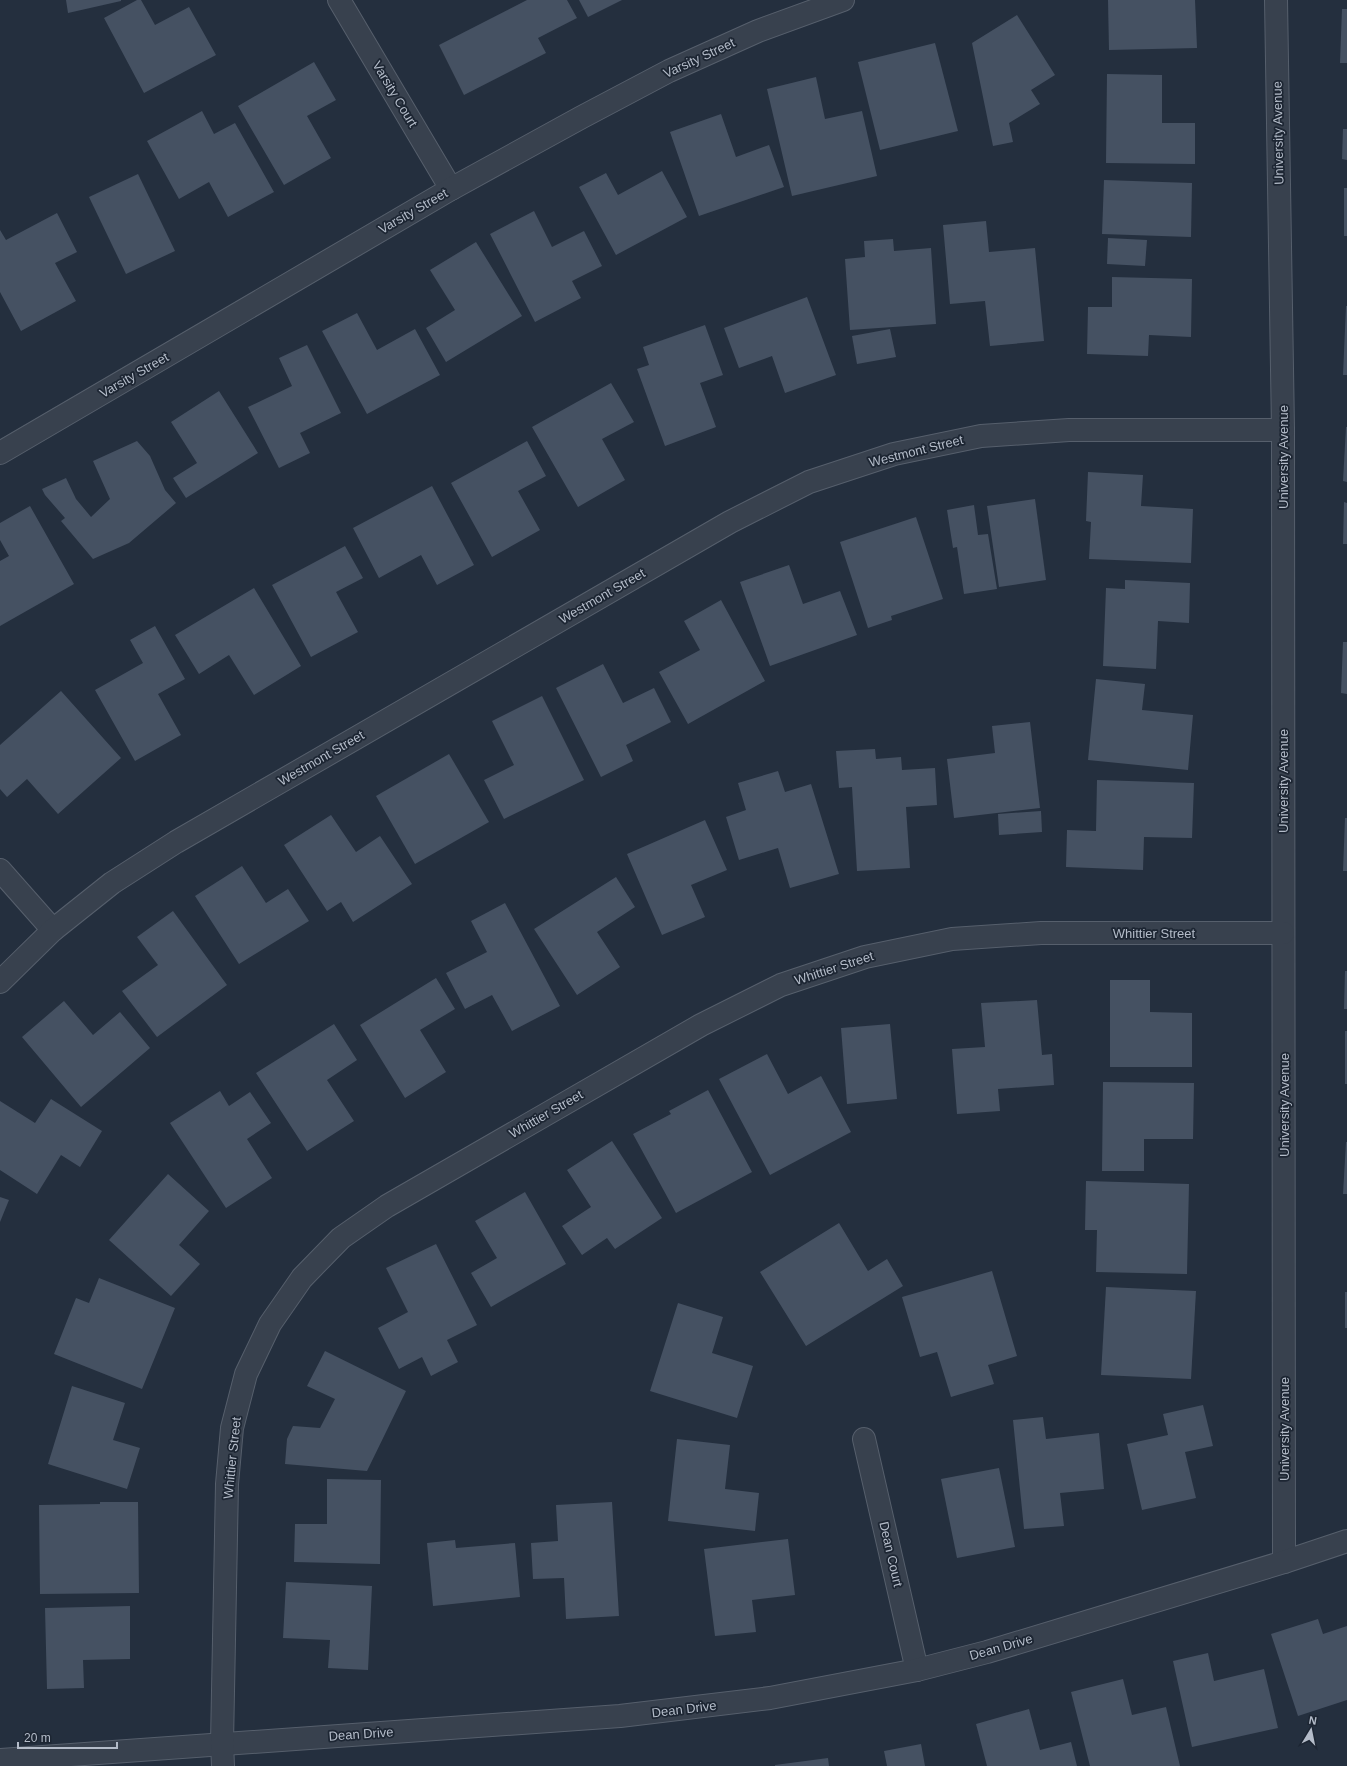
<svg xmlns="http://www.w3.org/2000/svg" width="1347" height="1766" viewBox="0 0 1347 1766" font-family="Helvetica,sans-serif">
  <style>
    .building { fill: #455162 }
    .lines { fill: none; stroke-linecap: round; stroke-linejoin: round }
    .street-casing { stroke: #565f6c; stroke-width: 24 }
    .street { stroke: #38414e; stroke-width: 22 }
    .labels { text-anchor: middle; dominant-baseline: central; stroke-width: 3.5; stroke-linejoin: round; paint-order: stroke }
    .street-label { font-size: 13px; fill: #b4bcc9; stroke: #1d2633 }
  </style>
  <rect width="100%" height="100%" fill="#242f3e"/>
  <g class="building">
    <polygon points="66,0 121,0 121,1 68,13"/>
    <polygon points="137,0 141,0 155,25 189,7 216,55 144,93 104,18"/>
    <polygon points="527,0 567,0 577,18 538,38 546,53 464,95 439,45"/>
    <polygon points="579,0 622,0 588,17"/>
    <polygon points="1108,0 1195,0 1197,48 1109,50"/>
    <polygon points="1342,9 1347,9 1347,63 1340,63"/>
    <polygon points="1017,15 1055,75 1031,90 1040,104 1009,123 1013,142 993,146 972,43"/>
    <polygon points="935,43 958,131 880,150 858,62"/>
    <polygon points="314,62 336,100 307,116 331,158 284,185 238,106"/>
    <polygon points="1107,74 1162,75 1162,123 1195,123 1195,164 1106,163"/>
    <polygon points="816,77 825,119 862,111 877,176 792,196 767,89"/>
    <polygon points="202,111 214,134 235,123 274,192 228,217 209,182 179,199 147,141"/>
    <polygon points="721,114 736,157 769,145 784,187 699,216 670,132"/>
    <polygon points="1343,129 1347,129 1347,160 1342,159"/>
    <polygon points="662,171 687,217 616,255 579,187 606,173 618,195"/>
    <polygon points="138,174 175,251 126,274 89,197"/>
    <polygon points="1104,180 1192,183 1191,237 1102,234"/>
    <rect x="1344" y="188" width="3" height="48"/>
    <polygon points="534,211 552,247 584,231 602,266 572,281 581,298 535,322 490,234"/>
    <polygon points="57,213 77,252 55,263 76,301 21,331 0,292 0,230 6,240"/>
    <polygon points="986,221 989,252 1035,248 1044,341 990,346 985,301 950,304 943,225"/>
    <polygon points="1108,238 1147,240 1145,266 1107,264"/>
    <polygon points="893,239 894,251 931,248 936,324 850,330 845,259 865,257 864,241"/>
    <polygon points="476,242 522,316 446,362 426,328 455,310 430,270"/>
    <polygon points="1112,277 1192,279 1191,337 1149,335 1148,356 1087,354 1088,307 1112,307"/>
    <polygon points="807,297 836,375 785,393 772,356 739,368 724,328"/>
    <polygon points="1346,306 1347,306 1347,375 1343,375"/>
    <polygon points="357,313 377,350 415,329 440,375 367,414 322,331"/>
    <polygon points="705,325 723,375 700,383 716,427 665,446 637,369 649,365 643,347"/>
    <polygon points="890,329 896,357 857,364 852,336"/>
    <polygon points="307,345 341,413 300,433 310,453 279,468 248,407 292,386 279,358"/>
    <polygon points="611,383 634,422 602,439 625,480 578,507 532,427"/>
    <polygon points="219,391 258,453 186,498 173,478 197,463 171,422"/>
    <polygon points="1346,427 1347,427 1347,482 1343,481"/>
    <polygon points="137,441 150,456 165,490 176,503 129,543 93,559 61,521 65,518 45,495 42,489 66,478 76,499 91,517 110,499 93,461"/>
    <polygon points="527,441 546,476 518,491 540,530 492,557 451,483"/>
    <polygon points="1088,472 1143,475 1141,506 1193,509 1191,563 1089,559 1091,522 1086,521"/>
    <polygon points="432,486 474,565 437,585 421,555 379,578 353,528"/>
    <polygon points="1035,499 1046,580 999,587 987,506"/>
    <polygon points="1344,502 1347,503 1347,544 1343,544"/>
    <polygon points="974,505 978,535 988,534 997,589 964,594 957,547 953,548 947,510"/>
    <polygon points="30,506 74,584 0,626 0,561 9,556 0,540 0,523"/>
    <polygon points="916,517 943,599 891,616 892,620 868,628 840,542"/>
    <polygon points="345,546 363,578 336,592 358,632 311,657 272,585"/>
    <polygon points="789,565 803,604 840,591 857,635 770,666 740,582"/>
    <polygon points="1125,580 1190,583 1189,623 1158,621 1156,669 1103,666 1106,588 1125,589"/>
    <polygon points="254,588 301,666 254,695 229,655 199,674 175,635"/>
    <polygon points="721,600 765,681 688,724 659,672 700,650 684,621"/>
    <polygon points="155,626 185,679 158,694 181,735 135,761 95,690 143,663 130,640"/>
    <polygon points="1343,642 1347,642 1347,694 1341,693"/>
    <polygon points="603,664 623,703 654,688 671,722 626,745 633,761 601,777 556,688"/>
    <polygon points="1096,679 1145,684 1142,710 1193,715 1188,770 1088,760"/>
    <polygon points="61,691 121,758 58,814 27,779 7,797 0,789 0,745"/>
    <polygon points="542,696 584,780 504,819 484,780 514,765 492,721"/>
    <polygon points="1030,722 1040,808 954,818 947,759 995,753 992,726"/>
    <polygon points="875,749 876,759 901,757 902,770 935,768 937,805 906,807 910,868 857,871 852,787 839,788 836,751"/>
    <polygon points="449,754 489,822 415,864 376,796"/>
    <polygon points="778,771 785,792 811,784 839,874 790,888 778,848 739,860 726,817 746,810 738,783"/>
    <polygon points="1097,780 1194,783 1192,838 1144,837 1143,870 1066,867 1067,830 1096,831"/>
    <polygon points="1041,811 1042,832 999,835 998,814"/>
    <polygon points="331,815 356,852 380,836 412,884 353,922 341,902 327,911 284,845"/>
    <polygon points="1345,818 1347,818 1347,871 1343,871"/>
    <polygon points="705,820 727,870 691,885 705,917 662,935 627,854"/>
    <polygon points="242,866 266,903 288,889 309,921 239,964 195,896"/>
    <polygon points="616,877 635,907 597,932 620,967 577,995 534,929"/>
    <polygon points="505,903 560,1006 512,1031 492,995 465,1009 446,973 487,952 471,921"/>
    <polygon points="173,911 227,985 157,1037 122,991 158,965 137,937"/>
    <polygon points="1345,971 1347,971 1347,1009 1344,1009"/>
    <polygon points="436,978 455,1009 420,1030 446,1072 405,1098 360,1025"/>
    <polygon points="1110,980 1150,980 1150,1012 1192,1013 1192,1067 1110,1067"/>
    <polygon points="1037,1000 1042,1055 1052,1054 1054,1085 998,1089 1000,1111 957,1114 952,1049 985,1047 981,1003"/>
    <polygon points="64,1001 93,1035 120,1012 150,1048 81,1107 22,1037"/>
    <polygon points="334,1024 357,1060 327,1080 354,1121 307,1151 256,1073"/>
    <polygon points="890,1024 897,1099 847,1104 841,1028"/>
    <rect x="1345" y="1031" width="2" height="53"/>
    <polygon points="767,1054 788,1094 821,1076 851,1132 770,1175 719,1079"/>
    <polygon points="1103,1082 1194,1083 1193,1139 1144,1139 1144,1171 1102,1171"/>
    <polygon points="708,1090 752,1172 676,1213 633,1134 671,1114 669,1111"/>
    <polygon points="220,1091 229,1106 250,1092 271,1123 247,1139 272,1178 226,1208 170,1123"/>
    <polygon points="51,1099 102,1131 80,1167 61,1155 37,1194 0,1170 0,1101 35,1123"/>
    <polygon points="612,1141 662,1218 615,1249 607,1238 582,1255 562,1226 591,1207 567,1170"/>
    <polygon points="1346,1142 1347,1142 1347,1194 1343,1194"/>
    <polygon points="168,1174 209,1211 179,1245 200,1264 171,1296 109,1240"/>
    <polygon points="1086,1181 1189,1184 1187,1274 1096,1272 1097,1230 1085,1230"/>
    <polygon points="525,1192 566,1264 491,1307 471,1273 497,1258 475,1221"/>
    <polygon points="0,1197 9,1200 0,1222"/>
    <polygon points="839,1223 868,1271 887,1259 903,1286 806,1346 760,1272"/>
    <polygon points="436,1244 477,1325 447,1340 458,1362 431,1376 422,1357 399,1369 378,1328 408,1312 386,1268"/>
    <polygon points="992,1271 1017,1356 988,1365 994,1384 951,1397 937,1352 920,1357 902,1297"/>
    <polygon points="99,1278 175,1308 142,1389 54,1354 76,1298 89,1303"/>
    <polygon points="1106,1287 1196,1291 1191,1379 1101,1375"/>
    <rect x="1345" y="1292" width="2" height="36"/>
    <polygon points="678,1303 723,1317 712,1353 753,1366 737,1418 650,1391"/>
    <polygon points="325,1351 406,1391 367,1471 285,1464 287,1439 293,1426 320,1428 335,1399 307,1386"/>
    <polygon points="72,1386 125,1403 113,1440 140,1448 127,1489 48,1464"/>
    <polygon points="1203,1405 1213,1446 1185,1452 1196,1498 1142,1510 1127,1444 1168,1435 1163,1414"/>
    <polygon points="1043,1417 1046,1439 1099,1433 1104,1489 1060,1493 1064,1526 1024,1529 1013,1420"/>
    <polygon points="677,1439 730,1445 725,1489 759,1493 755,1531 668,1521"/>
    <polygon points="999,1468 1015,1547 957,1558 941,1479"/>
    <polygon points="327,1479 381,1480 380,1564 294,1562 295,1524 327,1524"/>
    <polygon points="100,1502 138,1502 139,1593 40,1594 39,1505 100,1504"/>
    <polygon points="612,1502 619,1616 566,1619 564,1578 533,1579 531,1543 558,1541 556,1505"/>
    <polygon points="788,1539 795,1595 752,1600 756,1632 715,1636 704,1549"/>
    <polygon points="455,1540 456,1548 515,1543 520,1597 433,1606 427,1543"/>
    <polygon points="286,1582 372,1586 368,1670 328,1668 330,1640 283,1638"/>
    <polygon points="130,1606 130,1659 83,1660 84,1688 47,1689 45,1608"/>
    <polygon points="1318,1619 1323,1634 1347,1626 1347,1700 1298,1716 1271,1634"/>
    <polygon points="1208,1653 1214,1681 1264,1669 1278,1728 1192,1747 1173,1661"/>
    <polygon points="1123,1679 1132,1715 1166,1707 1180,1766 1090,1766 1071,1692"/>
    <polygon points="1029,1709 1040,1750 1071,1742 1077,1766 987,1766 976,1724"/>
    <polygon points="921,1744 925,1766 887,1766 884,1751"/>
    <polygon points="828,1758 829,1766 775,1766 775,1765"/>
  </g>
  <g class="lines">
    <defs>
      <g id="street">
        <polyline points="339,0 451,189"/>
        <polyline points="1276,0 1283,430 1284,1562"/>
        <polyline points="0,453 451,189 582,117 669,71 758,31 843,0"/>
        <polyline points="0,870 53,930"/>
        <polyline points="0,982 53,930 112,883 176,842 730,522 809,482 894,454 981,436 1069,430 1283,430"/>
        <polyline points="864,1439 917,1670"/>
        <polyline points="0,1760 620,1716 770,1698 917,1670 987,1652 1284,1562 1347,1541"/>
        <polyline points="223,1766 222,1743 227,1484 232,1428 246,1374 270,1324 302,1278 341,1238 387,1206 701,1025 781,985 865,957 952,939 1041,933 1283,933"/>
      </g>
    </defs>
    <use href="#street" class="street-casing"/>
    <use href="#street" class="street"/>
  </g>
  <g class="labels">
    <g class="street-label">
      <text transform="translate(699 58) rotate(-25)">Varsity Street</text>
      <text transform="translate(395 94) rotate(59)">Varsity Court</text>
      <text transform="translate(1278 133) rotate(-91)">University Avenue</text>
      <text transform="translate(413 211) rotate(-30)">Varsity Street</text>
      <text transform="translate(134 375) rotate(-30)">Varsity Street</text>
      <text transform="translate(916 451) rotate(-14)">Westmont Street</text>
      <text transform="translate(1283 457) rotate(-90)">University Avenue</text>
      <text transform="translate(602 596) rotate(-30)">Westmont Street</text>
      <text transform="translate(321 758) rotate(-30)">Westmont Street</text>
      <text transform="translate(1283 781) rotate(-90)">University Avenue</text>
      <text x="1154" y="933">Whittier Street</text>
      <text transform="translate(834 968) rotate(-18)">Whittier Street</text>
      <text transform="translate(1284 1105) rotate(-90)">University Avenue</text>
      <text transform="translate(546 1114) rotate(-30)">Whittier Street</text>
      <text transform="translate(1284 1429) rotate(-90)">University Avenue</text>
      <text transform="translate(232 1458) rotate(-84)">Whittier Street</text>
      <text transform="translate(891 1554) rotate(77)">Dean Court</text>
      <text transform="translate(1001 1647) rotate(-16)">Dean Drive</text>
      <text transform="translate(684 1709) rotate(-7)">Dean Drive</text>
      <text transform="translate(361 1734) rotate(-4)">Dean Drive</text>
    </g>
  </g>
  <g transform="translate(1311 1730) rotate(10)" stroke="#1d2633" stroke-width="3" paint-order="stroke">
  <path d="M0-3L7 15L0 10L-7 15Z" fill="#b4bcc9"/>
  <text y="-6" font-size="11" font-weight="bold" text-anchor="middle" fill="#b4bcc9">N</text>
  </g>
  <path d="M18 1742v6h99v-6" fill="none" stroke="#b4bcc9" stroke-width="2"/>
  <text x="24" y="1742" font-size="12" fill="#b4bcc9" stroke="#1d2633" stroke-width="3" paint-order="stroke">20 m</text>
</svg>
